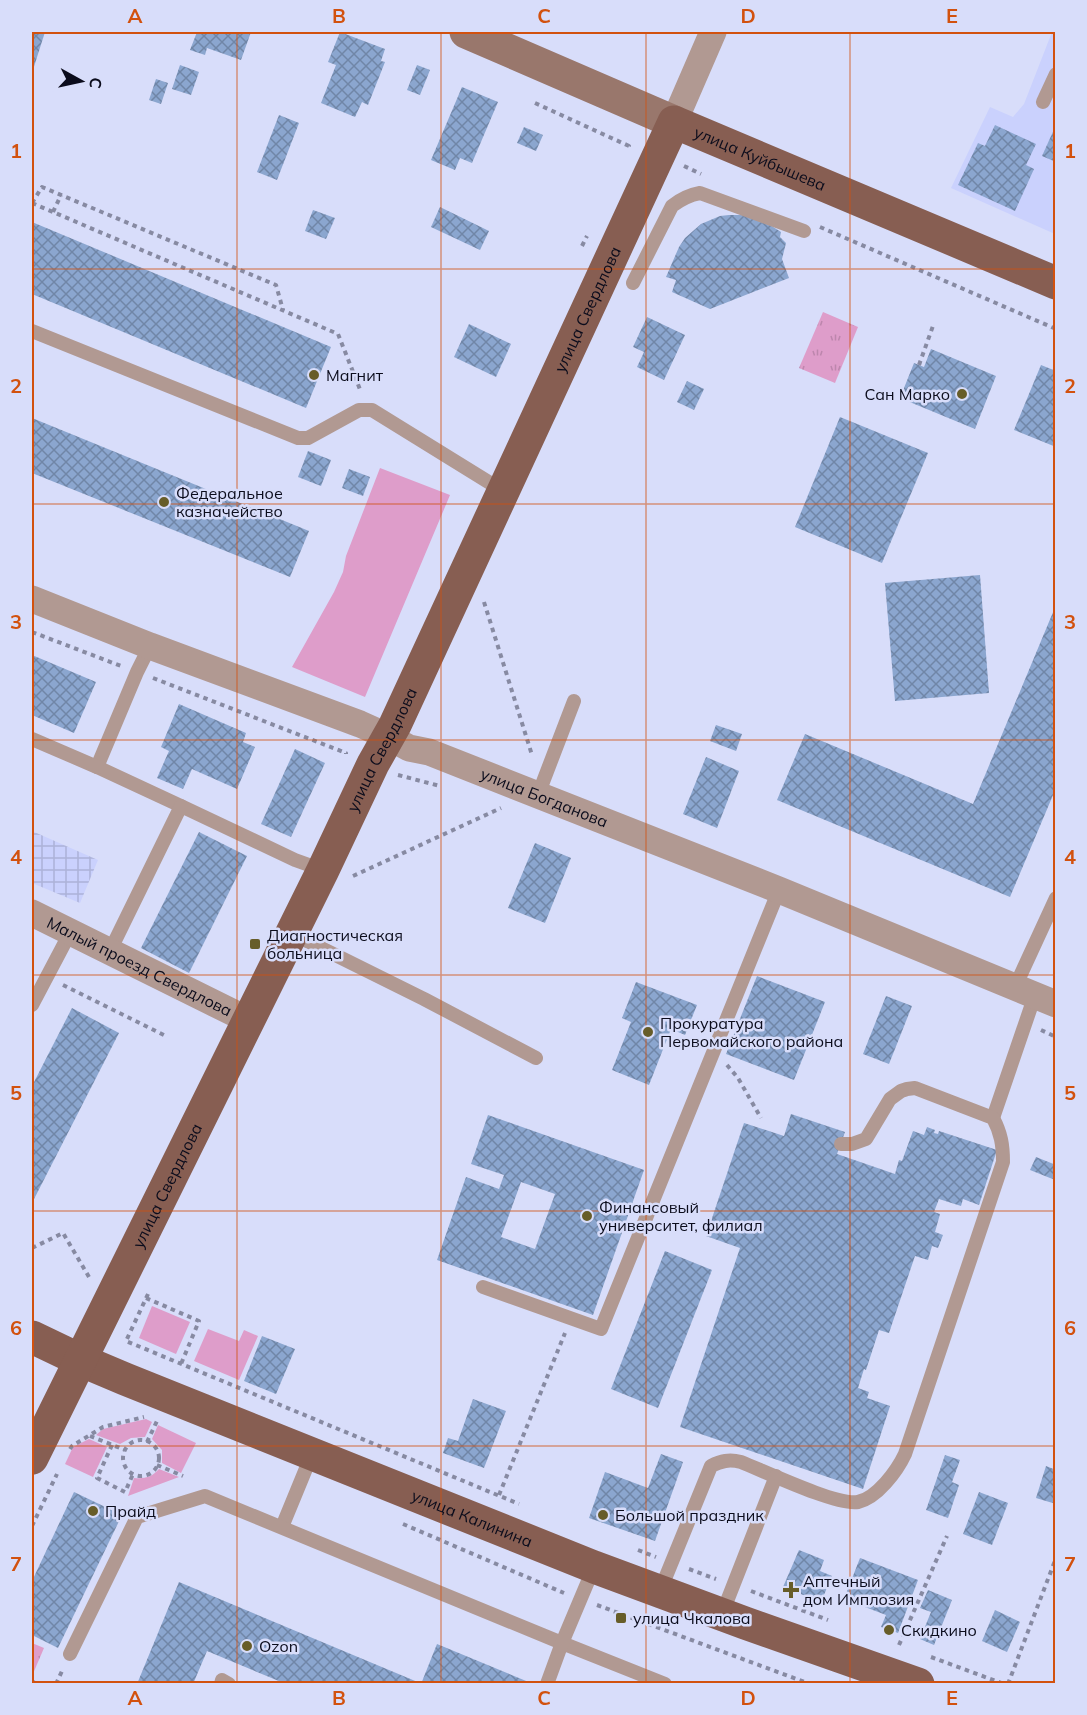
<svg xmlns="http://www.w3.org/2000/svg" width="1087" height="1715" viewBox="0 0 1087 1715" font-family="Mulish,sans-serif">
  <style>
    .built { fill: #cad1fd }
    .industrial { fill: url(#industrial-grid) }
    .grass { fill: #de9dca }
    .park { fill: url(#park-tufts) }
    .building { fill: url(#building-cross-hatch); fill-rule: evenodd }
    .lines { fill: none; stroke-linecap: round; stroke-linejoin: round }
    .path { stroke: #878aa2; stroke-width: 4; stroke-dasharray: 4.5 4.5; stroke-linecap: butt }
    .service { stroke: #b19992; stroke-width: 14 }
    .minor { stroke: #b19992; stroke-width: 27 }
    .secondary { stroke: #99776c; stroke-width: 33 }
    .primary { stroke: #875e52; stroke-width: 33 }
    .grid { fill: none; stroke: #d2510e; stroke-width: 1.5; stroke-opacity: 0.55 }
    .poi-dot { fill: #675d29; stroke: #d8ddfa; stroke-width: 2 }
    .labels { text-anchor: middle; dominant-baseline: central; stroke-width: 5; stroke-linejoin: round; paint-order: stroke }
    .street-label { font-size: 16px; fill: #0b0c1c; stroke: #d8ddfa }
    .poi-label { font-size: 16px; fill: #0b0c1c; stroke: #d8ddfa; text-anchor: start }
    .neatline { fill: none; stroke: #d2510e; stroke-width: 2 }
    .grid-label { font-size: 20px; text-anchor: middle; font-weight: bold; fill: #d2510e }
  </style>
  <defs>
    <pattern id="industrial-grid" width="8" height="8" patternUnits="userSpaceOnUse" patternTransform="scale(1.5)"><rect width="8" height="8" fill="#cad1fd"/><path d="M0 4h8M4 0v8" fill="none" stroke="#acb2d8"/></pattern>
    <pattern id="park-tufts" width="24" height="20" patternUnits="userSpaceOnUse" patternTransform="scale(1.5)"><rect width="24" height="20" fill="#de9dca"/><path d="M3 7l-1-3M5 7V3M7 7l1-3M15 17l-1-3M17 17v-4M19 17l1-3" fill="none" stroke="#bd86ad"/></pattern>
    <pattern id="building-cross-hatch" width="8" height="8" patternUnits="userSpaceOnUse" patternTransform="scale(1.5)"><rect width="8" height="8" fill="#8ba6cf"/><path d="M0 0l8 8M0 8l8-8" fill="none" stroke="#7086a7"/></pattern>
  </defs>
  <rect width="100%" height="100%" fill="#d8ddfa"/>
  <polygon class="built" points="1052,32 1055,32 1055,234 951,188 990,107 1013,117 1024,104"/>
  <polygon class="industrial" points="32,831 98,860 80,903 32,883"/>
  <g class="grass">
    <polygon points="380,468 450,495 365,697 292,667 334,592 343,572 346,556"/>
    <polygon points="152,1306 190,1322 176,1354 139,1338"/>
    <polygon points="208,1329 239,1341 244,1330 258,1336 239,1380 194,1361"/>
    <polygon points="146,1419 152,1422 145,1437 131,1438 120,1444 96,1435 103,1429"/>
    <polygon points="158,1425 196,1443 181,1473 162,1463 162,1450 152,1439"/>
    <polygon points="89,1439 107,1447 93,1477 65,1464 73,1447"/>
    <path d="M 159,1469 L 179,1477 L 128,1496 L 134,1478 C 145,1479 152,1477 159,1469 Z"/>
  </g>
  <g class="park">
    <polygon points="823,312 858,327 835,383 799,368"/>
    <polygon points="32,1643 44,1648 32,1676"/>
  </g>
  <g class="building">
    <polygon points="32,32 45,32 32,73"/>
    <polygon points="197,32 251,32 241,60 207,48 205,55 190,50"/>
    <polygon points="340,32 385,49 381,61 385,62 368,105 362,102 355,117 321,103 336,65 328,62"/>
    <polygon points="180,65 199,72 191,95 172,89"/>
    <polygon points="417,65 430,70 420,95 407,90"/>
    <polygon points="156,79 168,83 161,104 149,100"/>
    <polygon points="462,87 498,102 472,163 460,158 455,170 431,160"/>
    <polygon points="279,115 299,123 277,180 257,172"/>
    <polygon points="995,125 1036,144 1026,165 1034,169 1015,211 958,185 978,143 985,146"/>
    <polygon points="1056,125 1056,162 1042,156"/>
    <polygon points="524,127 543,135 536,151 517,143"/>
    <polygon points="440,207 489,231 480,250 431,227"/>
    <polygon points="313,210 335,218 326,239 305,231"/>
    <polygon points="729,215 746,215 767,223 781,232 780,237 786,243 782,259 789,278 710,309 672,292 676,280 666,277 679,247 685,238 701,224 720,216"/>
    <polygon points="32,222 331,347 306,408 32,294"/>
    <polygon points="647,317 685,335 664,380 637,367 644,352 633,347"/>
    <polygon points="469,324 511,344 496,377 454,357"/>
    <polygon points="931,349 996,376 975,429 900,398 914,363 924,367"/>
    <polygon points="1041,365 1056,371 1056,447 1014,430"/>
    <polygon points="687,381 704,389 694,410 677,402"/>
    <polygon points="840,417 928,453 882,563 795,527"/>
    <polygon points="32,418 309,531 290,577 32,473"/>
    <polygon points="308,451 331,460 321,486 298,477"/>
    <polygon points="349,469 370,477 363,496 342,488"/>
    <polygon points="980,575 989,693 895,701 885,583"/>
    <polygon points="1056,605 1056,788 1010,897 777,800 805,734 973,804"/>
    <polygon points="32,655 96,682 74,733 32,715"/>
    <polygon points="179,704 246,733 243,742 255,747 237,789 192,769 183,789 157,778 169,751 161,747"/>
    <polygon points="716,725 742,734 736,751 710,741"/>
    <polygon points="295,749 325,763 291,837 261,824"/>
    <polygon points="706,757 739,771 717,828 683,814"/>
    <polygon points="199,832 247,856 189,973 141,948"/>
    <polygon points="535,843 571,858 545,923 508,908"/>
    <polygon points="757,976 825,1002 794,1080 726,1054"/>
    <polygon points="636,982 697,1005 685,1035 671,1029 649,1085 612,1070 631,1022 622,1018"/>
    <polygon points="886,996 912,1006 889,1064 863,1054"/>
    <polygon points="72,1008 119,1033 32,1203 32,1086"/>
    <polygon points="791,1114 845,1132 837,1154 895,1174 899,1160 902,1161 913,1131 924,1135 927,1127 935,1130 934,1133 938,1134 939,1131 997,1150 979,1205 963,1199 961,1206 939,1199 934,1212 940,1214 935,1232 943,1235 938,1248 932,1246 928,1260 915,1256 889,1333 879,1330 866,1370 864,1369 858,1388 869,1392 867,1398 890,1406 863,1489 680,1427 740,1248 706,1236 744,1123 784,1136"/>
    <path d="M 488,1115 L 644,1170 L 593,1315 L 437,1260 L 466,1177 L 499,1189 L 504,1175 L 471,1164 ZM 521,1182 L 555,1194 L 535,1249 L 501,1237 Z"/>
    <polygon points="1036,1157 1056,1165 1055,1180 1030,1170"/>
    <polygon points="665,1251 712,1270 658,1408 611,1389"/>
    <polygon points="262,1336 295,1349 276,1394 244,1381"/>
    <polygon points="473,1399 506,1411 484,1468 443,1453 448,1438 458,1441"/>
    <polygon points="661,1454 683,1462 655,1541 589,1518 605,1472 648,1488"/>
    <polygon points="945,1455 960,1460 952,1482 959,1485 948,1518 926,1510"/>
    <polygon points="1046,1466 1056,1470 1056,1504 1036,1498"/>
    <polygon points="74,1492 122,1515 58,1648 32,1635 32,1581"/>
    <polygon points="979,1492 1008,1503 992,1545 963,1534"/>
    <polygon points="799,1550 824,1560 820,1571 832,1576 821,1602 783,1587"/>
    <polygon points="860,1558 918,1580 898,1633 881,1627 886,1615 844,1599"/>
    <polygon points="179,1582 420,1683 420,1684 286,1684 207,1651 193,1684 137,1684"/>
    <polygon points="928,1590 952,1600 934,1645 920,1639 931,1612 920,1608"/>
    <polygon points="995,1610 1020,1622 1007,1652 982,1641"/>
    <polygon points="437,1644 531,1683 531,1684 421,1684"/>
  </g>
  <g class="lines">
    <g class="path">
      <polyline points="535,103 629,146 628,148"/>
      <polyline points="684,166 701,174"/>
      <polyline points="32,203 338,334 361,392"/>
      <polyline points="32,203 42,187 276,285 283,310"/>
      <polyline points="53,212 61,195"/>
      <polyline points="820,227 1056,329"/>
      <polyline points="582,246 587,236"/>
      <polyline points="919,365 934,323"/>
      <polyline points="484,602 532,755"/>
      <polyline points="32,632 121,666"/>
      <polyline points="153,678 346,753 346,754"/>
      <polyline points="398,775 440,786"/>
      <polyline points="353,876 501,808"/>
      <polyline points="63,985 166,1036"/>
      <polyline points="1041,1030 1056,1037"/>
      <polyline points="727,1065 738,1078 761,1118"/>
      <polyline points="32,1248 63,1233 89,1277"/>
      <polyline points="148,1294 126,1341 519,1504"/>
      <polyline points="146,1298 199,1321 181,1364"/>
      <polyline points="90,1436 125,1450"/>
      <circle cx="141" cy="1458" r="18"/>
      <polyline points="147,1442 157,1421"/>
      <polyline points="112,1445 97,1478 125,1492 133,1474"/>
      <polyline points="70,1449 72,1446 103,1427 144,1417"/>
      <polyline points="157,1465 183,1476"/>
      <polyline points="499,1495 565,1333"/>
      <polyline points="403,1524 564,1593"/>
      <polyline points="32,1526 57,1474"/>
      <polyline points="638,1550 656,1557"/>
      <polyline points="689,1569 716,1579"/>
      <polyline points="751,1591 828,1620"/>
      <polyline points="597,1605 810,1684"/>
      <polyline points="899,1645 947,1536"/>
      <polyline points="931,1657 1004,1684"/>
      <polyline points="32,1681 36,1684"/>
      <polyline points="56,1684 62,1671"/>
      <polyline points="1008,1684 1056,1558"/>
    </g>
    <g class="service">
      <polyline points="1043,102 1056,74"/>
      <path d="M 633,283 L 672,206 C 681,199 689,195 700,193 L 804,231"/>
      <polyline points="32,331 298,438 308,438 359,410 372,410 503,491"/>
      <polyline points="150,646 137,672 97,767 181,806"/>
      <polyline points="32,739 97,767"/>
      <polyline points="538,795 574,701"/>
      <polyline points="291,933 424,999 536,1058"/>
      <polyline points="110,951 181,806 295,860 323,870"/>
      <polyline points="1015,987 1056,898"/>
      <polyline points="32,1005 71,931"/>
      <polyline points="993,1118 1035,995"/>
      <polyline points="483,1287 601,1329 779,890"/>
      <polyline points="282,1527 312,1454"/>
      <path d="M 660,1591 L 711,1466 C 721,1461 729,1459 741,1462 C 764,1471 837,1506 858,1502 C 877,1498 897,1471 905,1454 L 1003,1162 C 1003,1145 1001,1133 993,1118 L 915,1088 L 907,1089 L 901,1091 L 890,1099 L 866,1139 L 852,1144 L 841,1144"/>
      <polyline points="722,1614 776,1476"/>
      <polyline points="70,1654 137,1517 205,1496 562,1643 665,1684"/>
      <polyline points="221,1684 222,1680 229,1684"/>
      <polyline points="547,1684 562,1643 594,1567"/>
    </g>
    <g class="minor">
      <polyline points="674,122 713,32"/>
      <path id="s1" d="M 32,599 L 150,646 L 360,724 L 389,737 L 409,748 L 429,752 L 779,890 L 1056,1004"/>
      <path id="s2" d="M 32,913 L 248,1020"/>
    </g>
    <polyline class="secondary" points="466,32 674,122"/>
    <g class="primary">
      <path id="s3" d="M 32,1337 L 80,1360 L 125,1379 L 594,1567 L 745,1623 L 918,1684"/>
      <path id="s4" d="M 32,1458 L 323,870 L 373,764 L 395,725 L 674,122 L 1056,283"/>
    </g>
  </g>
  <path class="grid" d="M 237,32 L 237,1684M 441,32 L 441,1684M 646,32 L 646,1684M 850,32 L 850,1684M 32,269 L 1056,269M 32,504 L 1056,504M 32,740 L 1056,740M 32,975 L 1056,975M 32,1211 L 1056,1211M 32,1446 L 1056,1446"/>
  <g class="poi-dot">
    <circle cx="314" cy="375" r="6"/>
    <circle cx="962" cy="394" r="6"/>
    <circle cx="164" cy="502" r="6"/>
    <rect x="249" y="938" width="12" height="12" rx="3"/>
    <circle cx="648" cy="1032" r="6"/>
    <circle cx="587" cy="1216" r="6"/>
    <circle cx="93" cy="1511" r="6"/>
    <circle cx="603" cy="1515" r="6"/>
    <path d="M788 1581h6v6h6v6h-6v6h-6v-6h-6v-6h6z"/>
    <rect x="615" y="1612" width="12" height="12" rx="3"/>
    <circle cx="889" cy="1630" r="6"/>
    <circle cx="247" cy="1646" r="6"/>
  </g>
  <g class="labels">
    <g class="street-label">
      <text stroke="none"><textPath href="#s4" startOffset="1576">улица Куйбышева</textPath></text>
      <text stroke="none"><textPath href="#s4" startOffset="1276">улица Свердлова</textPath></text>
      <text stroke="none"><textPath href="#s4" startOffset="790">улица Свердлова</textPath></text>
      <text stroke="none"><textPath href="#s1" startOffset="550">улица Богданова</textPath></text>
      <text stroke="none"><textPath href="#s2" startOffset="120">Малый проезд Свердлова</textPath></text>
      <text stroke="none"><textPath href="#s4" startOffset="304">улица Свердлова</textPath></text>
      <text stroke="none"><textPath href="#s3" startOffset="476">улица Калинина</textPath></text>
    </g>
    <g class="poi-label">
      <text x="326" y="375">Магнит</text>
      <text x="950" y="394" text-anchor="end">Сан Марко</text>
      <text x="176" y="493">Федеральное<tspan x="176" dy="18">казначейство</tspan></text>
      <text x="267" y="935">Диагностическая<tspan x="267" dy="18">больница</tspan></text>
      <text x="660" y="1023">Прокуратура<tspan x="660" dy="18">Первомайского района</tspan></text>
      <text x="599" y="1207">Финансовый<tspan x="599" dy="18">университет, филиал</tspan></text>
      <text x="105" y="1511">Прайд</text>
      <text x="615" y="1515">Большой праздник</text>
      <text x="803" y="1581">Аптечный<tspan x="803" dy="18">дом Имплозия</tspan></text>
      <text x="633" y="1618">улица Чкалова</text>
      <text x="901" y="1630">Скидкино</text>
      <text x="259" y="1646">Ozon</text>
    </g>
  </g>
  <rect width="1087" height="1715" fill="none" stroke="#d8ddfa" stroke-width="66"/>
  <g transform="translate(81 81) rotate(98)" stroke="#d8ddfa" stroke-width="4.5" paint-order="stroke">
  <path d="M0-4.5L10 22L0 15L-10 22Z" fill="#0b0c1c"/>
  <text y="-9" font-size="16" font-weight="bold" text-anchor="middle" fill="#0b0c1c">С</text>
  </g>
  <rect x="33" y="33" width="1021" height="1649" class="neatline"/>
  <g class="grid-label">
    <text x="135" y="23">A</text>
    <text x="339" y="23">B</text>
    <text x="544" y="23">C</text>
    <text x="748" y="23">D</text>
    <text x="952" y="23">E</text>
    <text x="16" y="158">1</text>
    <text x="1070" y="158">1</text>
    <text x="16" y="393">2</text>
    <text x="1070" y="393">2</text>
    <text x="16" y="629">3</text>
    <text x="1070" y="629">3</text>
    <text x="16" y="864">4</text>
    <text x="1070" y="864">4</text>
    <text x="16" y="1100">5</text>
    <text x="1070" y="1100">5</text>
    <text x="16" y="1335">6</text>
    <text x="1070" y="1335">6</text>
    <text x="16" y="1571">7</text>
    <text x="1070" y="1571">7</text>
    <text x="135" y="1705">A</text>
    <text x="339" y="1705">B</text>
    <text x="544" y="1705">C</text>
    <text x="748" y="1705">D</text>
    <text x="952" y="1705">E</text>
  </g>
</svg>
